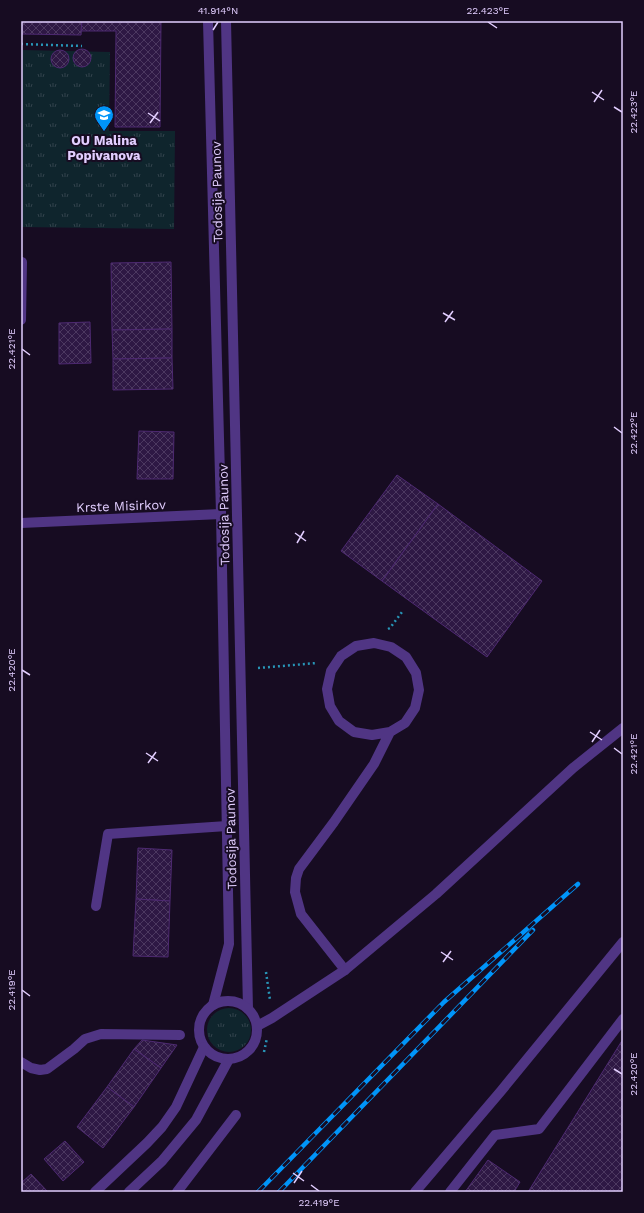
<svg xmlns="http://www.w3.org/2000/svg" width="644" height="1213" viewBox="0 0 644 1213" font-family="'Work Sans',sans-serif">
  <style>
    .grass { fill: url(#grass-tufts) }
    .building { fill: url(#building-cross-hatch); stroke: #4d2971 }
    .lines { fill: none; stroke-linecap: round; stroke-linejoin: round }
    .path { stroke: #2896b8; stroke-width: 2.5; stroke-dasharray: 2 3; stroke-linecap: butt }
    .lane { stroke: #503584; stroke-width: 10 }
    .street { stroke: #503584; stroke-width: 10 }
    .rail-casing { stroke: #0095f9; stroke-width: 4.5 }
    .rail { stroke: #170c22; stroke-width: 3; stroke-dasharray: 9; stroke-linecap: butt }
    .ticks { fill: none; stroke: #e2ceff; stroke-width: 1.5 }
    .labels { text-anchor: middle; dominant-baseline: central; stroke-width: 4; stroke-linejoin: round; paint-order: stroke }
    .poi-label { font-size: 13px; font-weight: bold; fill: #e2ceff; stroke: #170c22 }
    .street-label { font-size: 13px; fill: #e2ceff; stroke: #170c22 }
    .neatline { fill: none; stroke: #e2ceff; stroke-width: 1.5 }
    .ticks-label { font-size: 10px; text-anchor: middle; fill: #e2ceff }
  </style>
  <defs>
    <pattern id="grass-tufts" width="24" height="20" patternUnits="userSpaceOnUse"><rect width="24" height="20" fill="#0f252d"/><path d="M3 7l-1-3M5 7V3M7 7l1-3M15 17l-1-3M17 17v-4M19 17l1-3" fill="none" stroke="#32434c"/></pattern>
    <pattern id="building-cross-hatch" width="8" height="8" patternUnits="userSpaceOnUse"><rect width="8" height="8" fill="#2e1844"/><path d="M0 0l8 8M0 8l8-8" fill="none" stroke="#4c3860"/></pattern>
  </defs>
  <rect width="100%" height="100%" fill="#170c22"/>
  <g class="grass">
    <polygon points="21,50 110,52 109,131 175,131 174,229 21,227"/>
    <circle cx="229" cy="1030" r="22"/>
  </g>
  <g class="building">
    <polygon points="21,21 82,21 81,35 21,34"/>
    <polygon points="82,21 161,21 160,127 115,127 116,31 81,31"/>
    <circle cx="82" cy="58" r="9"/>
    <circle cx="60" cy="59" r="9"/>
    <polygon points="171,262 172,329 112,330 111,263"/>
    <polygon points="90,322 91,363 59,364 59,323"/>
    <polygon points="172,329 172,358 113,359 112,330"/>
    <polygon points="172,358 173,389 113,390 113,359"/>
    <polygon points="139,431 174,432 173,479 137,479"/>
    <polygon points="397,475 438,504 382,581 341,551"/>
    <polygon points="438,504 542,581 487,657 382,581"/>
    <polygon points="138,848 172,850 170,901 136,899"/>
    <polygon points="136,899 170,901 168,957 133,956"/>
    <polygon points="623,1039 623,1192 528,1192"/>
    <polygon points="142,1040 177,1045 161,1068 134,1049"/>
    <polygon points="134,1049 161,1068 134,1107 107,1087"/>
    <polygon points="107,1087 134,1107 103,1148 77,1127"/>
    <polygon points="65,1141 84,1162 63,1181 44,1159"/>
    <polygon points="488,1160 520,1182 514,1192 465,1192"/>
    <polygon points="31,1174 48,1192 21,1192 21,1183"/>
  </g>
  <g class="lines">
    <g class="path">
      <polyline points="21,44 82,46"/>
      <polyline points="388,629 390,628 402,612"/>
      <polyline points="258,668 317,663"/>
      <polyline points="266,972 270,1000"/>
      <polyline points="264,1052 267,1038"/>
    </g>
    <g class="lane">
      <polyline points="345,970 301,914 295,892 296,878 299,869 334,822 374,764 390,732 405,723 415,708 419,690 416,673 406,657 391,647 374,643 356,646 341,656 331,671 327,689 330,706 339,721 354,732 372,735 390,732"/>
      <polyline points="450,1192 495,1135 539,1129 623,1019"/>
    </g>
    <g class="street">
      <polyline points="208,21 221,514 229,944 213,1005"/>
      <polyline points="226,21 248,1009"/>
      <polyline points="21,320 22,262"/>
      <polyline points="21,523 221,514"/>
      <polyline points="96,906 108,834 227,826"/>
      <circle cx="228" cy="1030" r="29"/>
      <polyline points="257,1026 272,1018 345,970 436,894 573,768 623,728"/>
      <polyline points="21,1062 31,1068 40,1070 47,1069 74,1049 85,1039 101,1034 180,1035"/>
      <polyline points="95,1192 147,1143 162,1127 176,1107 204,1047"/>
      <polyline points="129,1192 162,1161 196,1120 229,1059"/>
      <polyline points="177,1192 236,1115"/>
      <polyline points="415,1192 501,1091 623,942"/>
    </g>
    <defs>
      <g id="rail">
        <polyline points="258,1192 444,1002 578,884"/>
        <polyline points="279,1192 533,930"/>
      </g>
    </defs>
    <use href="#rail" class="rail-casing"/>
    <use href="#rail" class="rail"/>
  </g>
  <path class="ticks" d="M 488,22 L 497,28M 213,30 L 218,22M 592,92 L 604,100M 594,102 L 602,90M 614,107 L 622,112M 148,113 L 160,121M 150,123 L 158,112M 443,313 L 455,320M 445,322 L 453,311M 22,349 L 30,355M 614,427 L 622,433M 295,533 L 306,541M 297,543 L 304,531M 22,670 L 30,675M 590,732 L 602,740M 592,742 L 600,730M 614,748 L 622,754M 146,753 L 158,761M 148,763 L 156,752M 441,952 L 453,960M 443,962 L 451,951M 22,990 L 30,996M 614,1069 L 622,1074M 293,1173 L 304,1181M 294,1183 L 302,1171M 311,1185 L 319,1191"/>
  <defs>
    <symbol id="school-pin" viewBox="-11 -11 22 30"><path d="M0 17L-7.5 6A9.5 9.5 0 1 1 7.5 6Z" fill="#0095f9" stroke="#170c22"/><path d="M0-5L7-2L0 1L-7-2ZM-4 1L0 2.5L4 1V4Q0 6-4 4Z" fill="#fff"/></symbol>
  </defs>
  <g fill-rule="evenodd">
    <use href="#school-pin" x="93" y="104" width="22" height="30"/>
  </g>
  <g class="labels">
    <g class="poi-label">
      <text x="104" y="140">OU Malina<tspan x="104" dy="15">Popivanova</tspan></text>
    </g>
    <g class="street-label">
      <text transform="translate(217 192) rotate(-91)">Todosija Paunov</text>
      <text transform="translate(121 506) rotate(-2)">Krste Misirkov</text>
      <text transform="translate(224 515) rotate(-91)">Todosija Paunov</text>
      <text transform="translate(231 839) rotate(-91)">Todosija Paunov</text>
    </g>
  </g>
  <rect width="644" height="1213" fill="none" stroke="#170c22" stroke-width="44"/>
  <rect x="22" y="22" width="600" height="1169" class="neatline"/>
  <g class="ticks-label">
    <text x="218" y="14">41.914°N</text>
    <text x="488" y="14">22.423°E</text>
    <text transform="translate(633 112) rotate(-90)" y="4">22.423°E</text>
    <text transform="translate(11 349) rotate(-90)" y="4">22.421°E</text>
    <text transform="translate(633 433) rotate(-90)" y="4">22.422°E</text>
    <text transform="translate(11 670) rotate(-90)" y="4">22.420°E</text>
    <text transform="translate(633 754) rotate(-90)" y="4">22.421°E</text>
    <text transform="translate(11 990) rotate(-90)" y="4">22.419°E</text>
    <text transform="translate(633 1074) rotate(-90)" y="4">22.420°E</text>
    <text x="319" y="1206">22.419°E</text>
  </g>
</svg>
